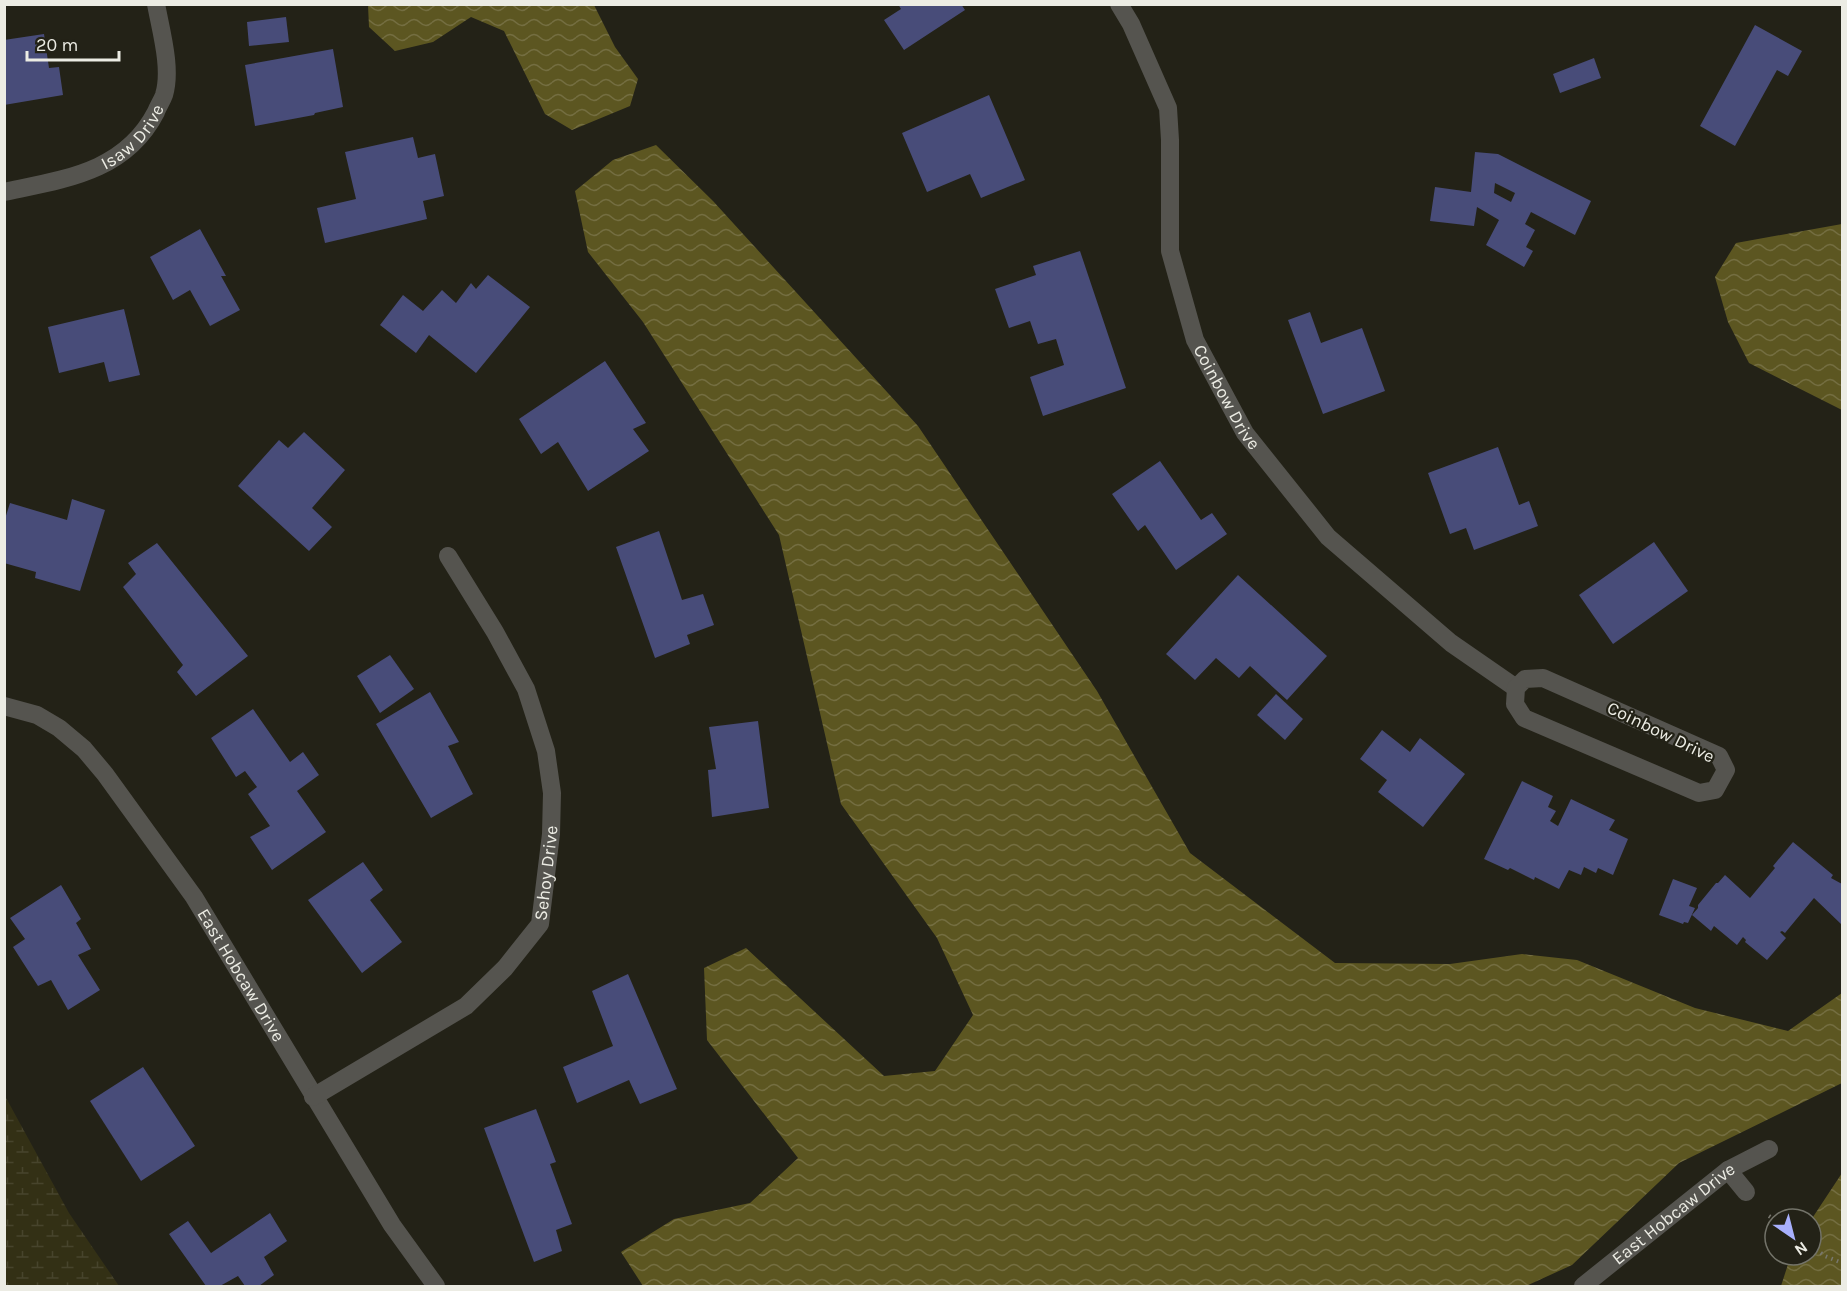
<svg xmlns="http://www.w3.org/2000/svg" width="1847" height="1291" viewBox="0 0 1847 1291" font-family="Karla,sans-serif">
  <style>
    .wetland { fill: url(#wetland-marsh) }
    .water { fill: url(#water-waves) }
    .building { fill: #484c79; fill-rule: evenodd }
    .lines { fill: none; stroke-linecap: round; stroke-linejoin: round }
    .path { stroke: #79786f; stroke-width: 4; stroke-dasharray: 1.5 4.5; stroke-linecap: butt }
    .minor { stroke: #55544f; stroke-width: 18 }
    .labels { text-anchor: middle; dominant-baseline: central; stroke-width: 4.5; stroke-linejoin: round; paint-order: stroke }
    .street-label { font-size: 18px; fill: #ecece4; stroke: #232217 }
  </style>
  <defs>
    <pattern id="wetland-marsh" width="20" height="14" patternUnits="userSpaceOnUse" patternTransform="scale(1.5)"><rect width="20" height="14" fill="#333015"/><path d="M1 5h8M5 5V1M11 12h8M15 12V8" fill="none" stroke="#47442c"/></pattern>
    <pattern id="water-waves" width="16" height="10" patternUnits="userSpaceOnUse" patternTransform="scale(1.5)"><rect width="16" height="10" fill="#5c5621"/><path d="M0 5q4-4 8 0t8 0" fill="none" stroke="#746e41"/></pattern>
  </defs>
  <rect width="100%" height="100%" fill="#232217"/>
  <polygon class="wetland" points="5,1096 69,1213 119,1286 5,1286"/>
  <g class="water">
    <polygon points="368,5 594,5 615,47 638,79 630,106 572,130 545,114 504,31 471,17 433,42 395,51 369,27"/>
    <polygon points="656,145 713,201 918,426 1097,691 1190,853 1335,963 1450,964 1522,954 1577,960 1695,1008 1788,1031 1842,993 1842,1083 1679,1163 1572,1265 1526,1286 643,1286 621,1252 674,1219 750,1203 798,1158 707,1040 704,968 746,948 884,1076 935,1071 973,1015 937,938 841,804 779,535 643,322 588,252 575,191 613,160"/>
    <polygon points="1842,224 1842,410 1749,363 1728,322 1715,277 1736,243"/>
    <polygon points="1842,1173 1842,1286 1781,1286 1791,1255 1811,1255 1811,1220"/>
  </g>
  <g class="building">
    <polygon points="898,4 961,4 965,10 904,50 884,20 901,9"/>
    <polygon points="286,17 289,42 249,46 247,22"/>
    <polygon points="1755,25 1802,51 1788,76 1777,70 1735,146 1700,126"/>
    <polygon points="44,34 49,68 59,67 63,95 4,105 4,40"/>
    <polygon points="333,49 343,107 315,113 314,115 255,126 245,65"/>
    <polygon points="1594,58 1601,78 1560,93 1553,74"/>
    <polygon points="989,95 1025,180 981,198 970,174 927,192 902,133"/>
    <polygon points="413,137 418,158 435,154 444,196 423,201 427,219 325,243 317,208 356,199 345,152"/>
    <path d="M 1475,152 L 1498,154 L 1591,201 L 1575,235 L 1531,212 L 1525,224 L 1535,230 L 1526,247 L 1533,251 L 1524,267 L 1486,245 L 1499,220 L 1477,207 L 1474,226 L 1430,221 L 1435,187 L 1471,192 ZM 1495,183 L 1515,193 L 1511,202 L 1494,193 Z"/>
    <polygon points="200,229 226,276 221,276 240,310 210,326 190,290 173,300 150,257"/>
    <polygon points="1080,251 1126,388 1043,416 1030,377 1064,365 1056,339 1038,344 1030,321 1009,328 995,289 1036,275 1033,266"/>
    <polygon points="488,275 530,307 476,373 429,335 416,353 380,325 403,295 423,311 442,290 456,303 471,283 476,289"/>
    <polygon points="124,309 140,375 109,382 104,362 59,373 48,327"/>
    <polygon points="1310,312 1321,343 1362,328 1385,391 1323,414 1288,320"/>
    <polygon points="605,361 646,423 633,429 649,451 588,491 558,442 541,454 519,419"/>
    <polygon points="304,432 345,470 312,508 332,527 309,551 238,486 279,440 288,448"/>
    <polygon points="1498,447 1519,505 1529,501 1538,526 1474,550 1466,528 1450,534 1428,473"/>
    <polygon points="1160,461 1201,520 1212,513 1227,534 1176,570 1145,525 1138,531 1112,494"/>
    <polygon points="72,499 105,510 80,591 35,578 36,572 4,563 4,522 10,503 67,520"/>
    <polygon points="659,531 682,600 703,594 714,625 687,635 690,644 655,658 616,547"/>
    <polygon points="1654,542 1688,591 1613,644 1579,595"/>
    <polygon points="157,543 248,656 196,696 177,672 183,665 123,587 136,574 128,563"/>
    <polygon points="1238,575 1327,656 1287,700 1250,666 1239,678 1216,658 1195,680 1166,654"/>
    <polygon points="390,655 414,689 380,713 357,676"/>
    <polygon points="430,692 459,742 448,746 473,794 431,818 376,724"/>
    <polygon points="1276,694 1303,719 1285,740 1257,715"/>
    <polygon points="253,709 290,762 303,752 319,775 297,791 326,832 272,870 250,837 270,826 248,794 257,787 245,771 236,777 211,738"/>
    <polygon points="758,721 769,808 712,817 708,770 716,769 709,727"/>
    <polygon points="1382,730 1410,752 1420,738 1465,774 1423,827 1378,792 1387,780 1360,759"/>
    <polygon points="1522,781 1553,796 1548,807 1556,811 1550,821 1558,826 1571,799 1615,820 1609,830 1628,839 1613,875 1598,868 1596,873 1584,867 1581,875 1569,870 1559,889 1535,877 1534,880 1510,868 1508,870 1484,859"/>
    <polygon points="1793,842 1833,875 1831,878 1842,884 1841,924 1814,898 1785,933 1782,931 1780,932 1786,938 1767,960 1745,942 1746,940 1743,937 1737,945 1714,926 1711,931 1692,915 1698,908 1698,905 1716,883 1718,883 1725,875 1750,898 1775,868 1773,866"/>
    <polygon points="363,862 383,890 370,900 402,942 362,973 308,900"/>
    <polygon points="1673,879 1697,888 1689,906 1695,908 1688,923 1684,922 1683,924 1659,915"/>
    <polygon points="61,885 81,919 76,923 91,949 78,955 100,990 68,1010 51,980 38,986 13,947 25,939 10,918"/>
    <polygon points="628,974 677,1089 640,1104 629,1080 577,1103 563,1067 613,1046 592,991"/>
    <polygon points="143,1067 195,1146 141,1181 90,1101"/>
    <polygon points="536,1109 556,1162 550,1164 572,1224 556,1230 562,1251 534,1262 484,1128"/>
    <polygon points="270,1213 287,1241 264,1257 274,1275 259,1286 245,1286 238,1276 220,1286 206,1286 169,1234 188,1221 211,1253"/>
  </g>
  <g class="lines">
    <g class="path">
      <polyline points="1769,1216 1775,1220"/>
      <polyline points="1811,1246 1825,1256 1842,1263"/>
    </g>
    <g class="minor">
      <path id="s1" d="M 1119,4 L 1131,24 L 1168,108 L 1170,140 L 1170,251 L 1195,340 L 1245,433 L 1328,537 L 1451,643 L 1516,688"/>
      <path id="s2" d="M 4,192 C 65,179 125,172 156,112 C 158,106 162,101 164,95 C 172,69 161,31 156,4"/>
      <polygon points="1543,678 1719,756 1726,770 1715,790 1699,793 1524,718 1515,704 1516,688 1525,679"/>
      <path id="s3" d="M 4,706 L 37,715 L 59,728 L 84,749 L 105,774 L 194,897 L 392,1225 L 436,1286"/>
      <path id="s4" d="M 313,1097 L 466,1006 L 505,968 L 540,924 L 551,834 L 552,793 L 546,751 L 526,689 L 495,632 L 448,556"/>
      <polyline points="1728,1170 1746,1192"/>
      <path id="s5" d="M 1583,1286 L 1728,1170 L 1769,1149"/>
    </g>
  </g>
  <g class="labels">
    <g class="street-label">
      <text stroke="none"><textPath href="#s2" startOffset="144">Isaw Drive</textPath></text>
      <text stroke="none"><textPath href="#s1" startOffset="416">Coinbow Drive</textPath></text>
      <text transform="translate(1661 732) rotate(26)">Coinbow Drive</text>
      <text stroke="none"><textPath href="#s4" startOffset="340">Sehoy Drive</textPath></text>
      <text stroke="none"><textPath href="#s3" startOffset="368">East Hobcaw Drive</textPath></text>
      <text stroke="none"><textPath href="#s5" startOffset="116">East Hobcaw Drive</textPath></text>
    </g>
  </g>
  <rect width="1847" height="1291" fill="none" stroke="#ecece4" stroke-width="12"/>
  <g transform="translate(1793 1237) rotate(145)"><circle r="28" fill="#232217" stroke="#737369" stroke-width="1.5"/>
  <path d="M0-4.5L10 22L0 15L-10 22Z" fill="#a8b0fc"/>
  <text y="-9" font-size="16" font-weight="bold" text-anchor="middle" fill="#ecece4">N</text>
  </g>
  <path d="M27 51v9h92v-9" fill="none" stroke="#ecece4" stroke-width="3"/>
  <text x="36" y="51" font-size="18" fill="#ecece4" stroke="#232217" stroke-width="4.5" paint-order="stroke">20 m</text>
</svg>
